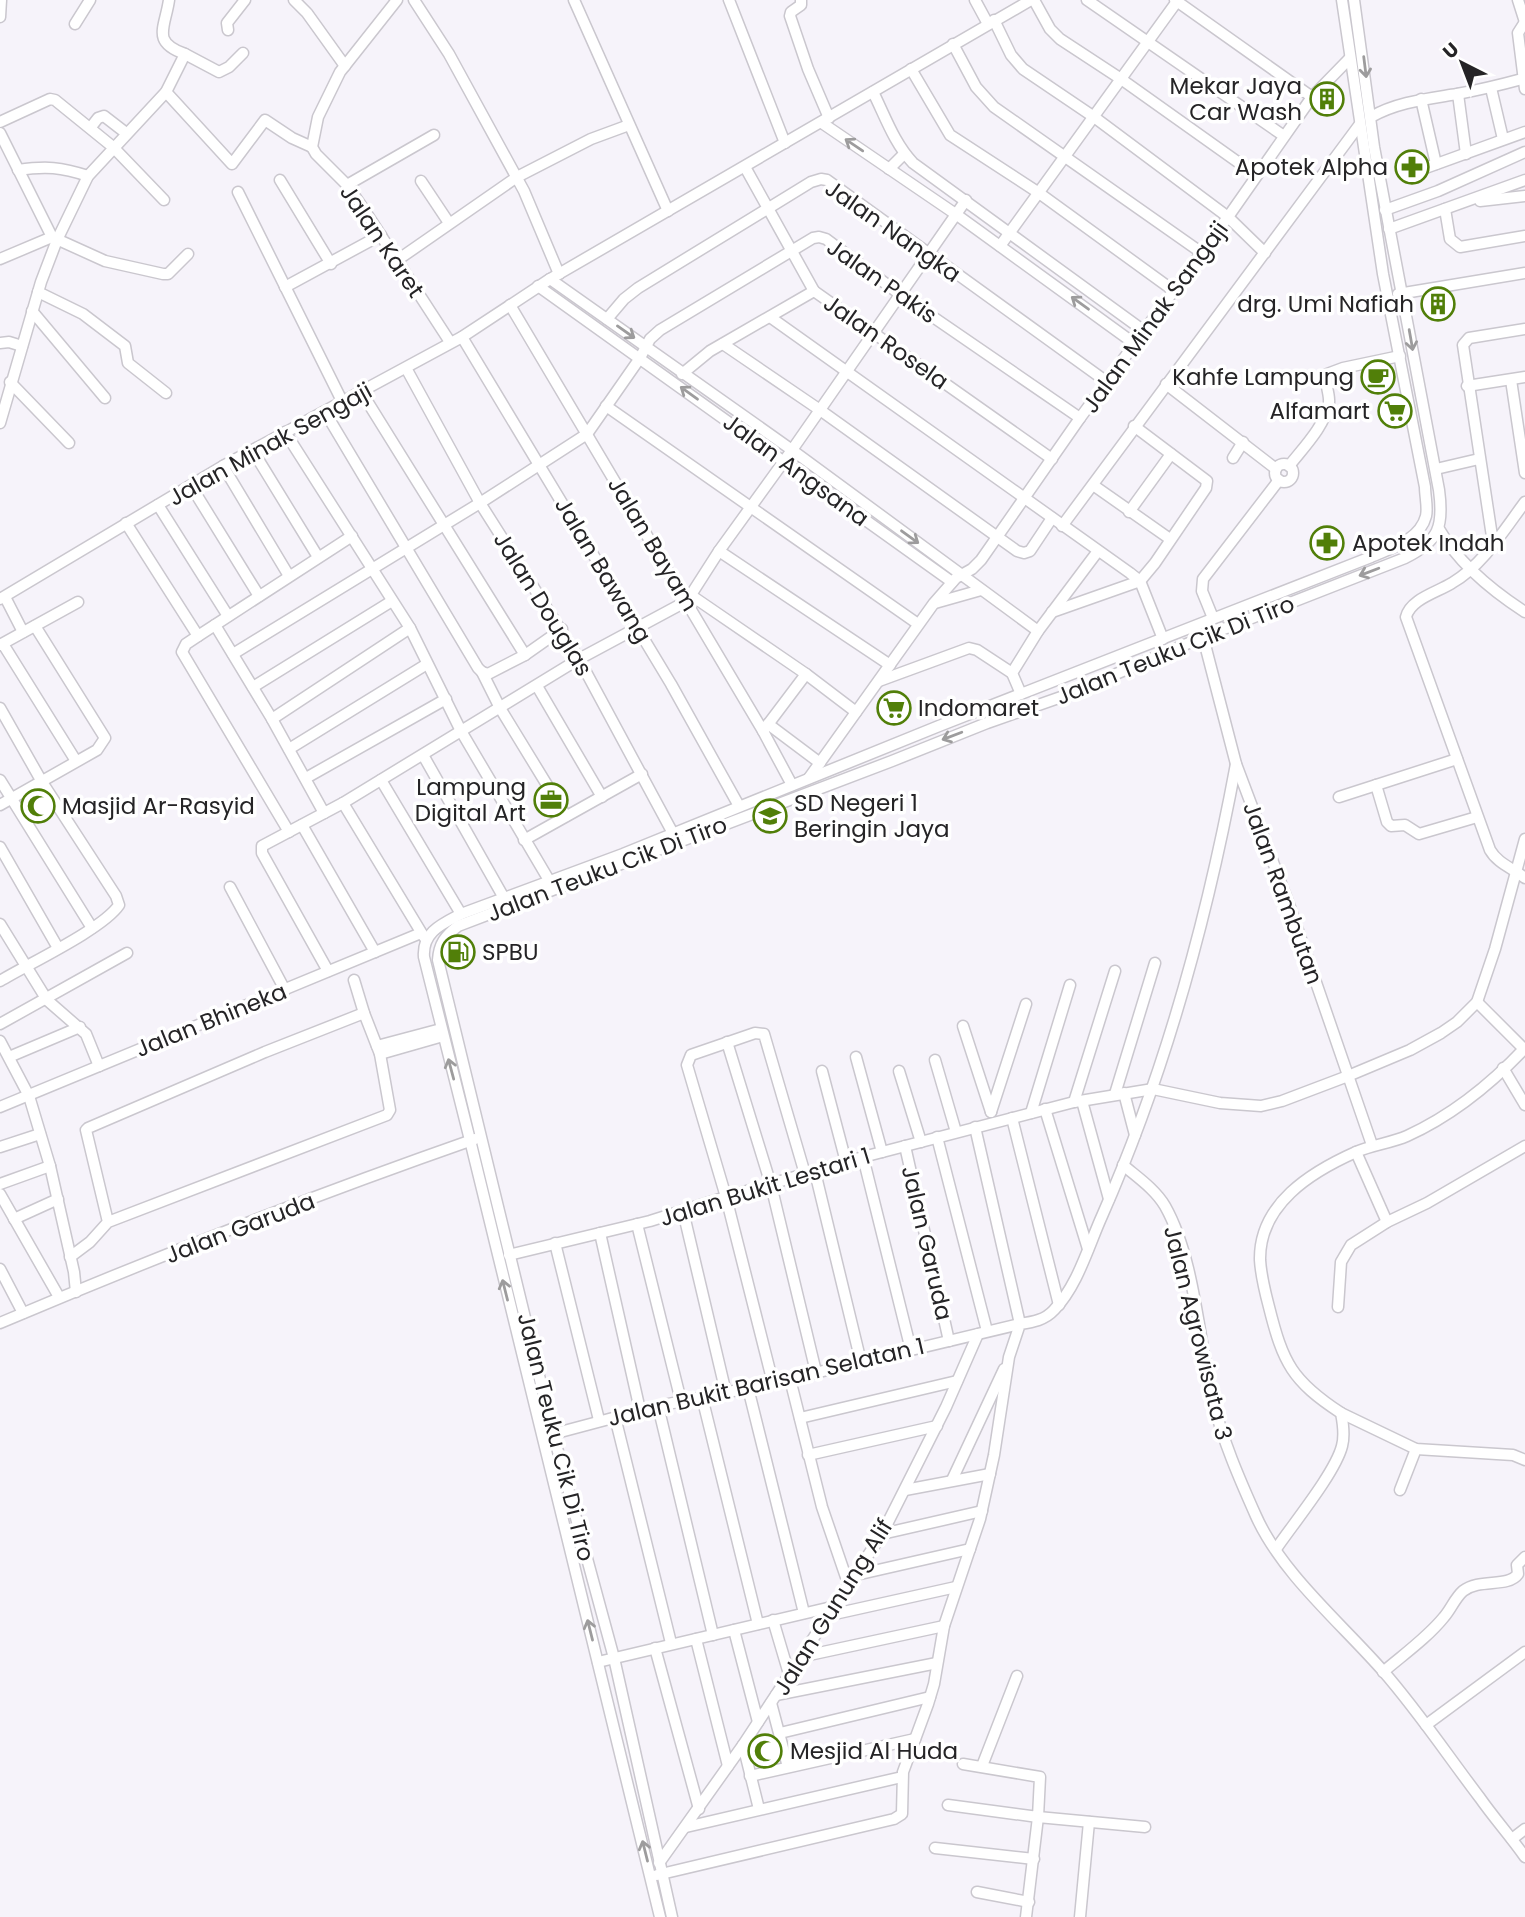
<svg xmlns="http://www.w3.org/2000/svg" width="1525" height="1917" viewBox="0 0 1525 1917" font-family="Poppins,sans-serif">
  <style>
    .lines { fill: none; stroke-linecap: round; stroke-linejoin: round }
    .minor-casing { stroke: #cac7ce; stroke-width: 13 }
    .minor { stroke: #fff; stroke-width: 10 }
    .oneway { stroke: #9d9c9d }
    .labels { text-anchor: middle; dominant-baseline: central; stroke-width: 7; stroke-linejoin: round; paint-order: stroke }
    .poi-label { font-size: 23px; fill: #252426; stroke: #fff; text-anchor: end }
    .street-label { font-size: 23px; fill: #252426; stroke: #fff }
  </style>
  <rect width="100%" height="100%" fill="#f6f3fa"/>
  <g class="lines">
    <defs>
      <g id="minor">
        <polyline points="294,0 307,13 345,66"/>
        <polyline points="397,0 340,72 318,117 312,147 316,154 347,185 365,211 450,342"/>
        <polyline points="414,0 449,54 524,191 559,274"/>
        <polyline points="574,0 668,211"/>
        <polyline points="729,0 785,143"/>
        <polyline points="801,0 801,5 791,12 790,16 808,69 829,118"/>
        <polyline points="975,0 988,24"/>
        <polyline points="1034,0 1050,29 1060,39 1121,79 1256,175"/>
        <polyline points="1087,0 1284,136"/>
        <polyline points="1175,0 1312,97"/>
        <polyline points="1518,0 1525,22"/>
        <polyline points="0,17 1,0"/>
        <polyline points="994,20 1011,55 1023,69 1094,117 1228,217 1265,253"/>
        <polyline points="1525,22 1518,33 1525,89"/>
        <polyline points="75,24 90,0"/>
        <polyline points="228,30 227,23 245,0"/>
        <polyline points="953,44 976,87 994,107 1202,253"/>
        <polyline points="185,54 219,72 229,67 243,53"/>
        <polyline points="911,69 950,135 1039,193 1174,291"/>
        <polyline points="1491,88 1503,139"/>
        <polyline points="166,92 232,164 265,120 292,138 312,147"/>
        <path d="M 873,92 C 885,116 894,143 913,163 L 1144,331"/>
        <polyline points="1458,94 1466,154"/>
        <polyline points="1421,99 1436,164"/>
        <path d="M 1371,117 C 1397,102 1427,99 1457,94 C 1479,90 1500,85 1522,79"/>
        <polyline points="0,122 50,99 55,100 113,147 164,200"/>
        <polyline points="822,123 957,215 1135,344"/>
        <polyline points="91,127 98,118 104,116 126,133"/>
        <polyline points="0,133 52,237 105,261 163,274 168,274 188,254"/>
        <polyline points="745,167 814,291"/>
        <polyline points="889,169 904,154"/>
        <path d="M 18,170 C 46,166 61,167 88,176"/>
        <polyline points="1420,170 1525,132"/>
        <polyline points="280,180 331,264"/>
        <polyline points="421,181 449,223"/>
        <polyline points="347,185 434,135"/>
        <polyline points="238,192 342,401"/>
        <polyline points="1480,201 1525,196"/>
        <polyline points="1445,209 1450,239 1460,247 1525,236"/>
        <polyline points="1385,210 1438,191 1525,152"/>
        <polyline points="1389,229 1525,180"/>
        <polyline points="1000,246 1178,0"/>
        <polyline points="0,259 52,237"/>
        <polyline points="396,261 517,177 591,139 629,125"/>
        <polyline points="550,279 792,450 1038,631"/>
        <polyline points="538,286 952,582"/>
        <polyline points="285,287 381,235"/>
        <polyline points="38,292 83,314 125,346 128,363 166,393"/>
        <polyline points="1398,294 1525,273"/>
        <polyline points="510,305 763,731 792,785"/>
        <polyline points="32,311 105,398"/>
        <polyline points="770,317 1130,573 1140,581 1163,639"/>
        <polyline points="607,319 624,299 638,288 811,182 821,179 827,180 1107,382"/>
        <polyline points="462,337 671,684 739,806"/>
        <polyline points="0,343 9,342 22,346"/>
        <polyline points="723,344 820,410 1017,551 1024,553 1030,551 1052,518"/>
        <polyline points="406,368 480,503 579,659 676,839"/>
        <polyline points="682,374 710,351 814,291 1052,459"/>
        <polyline points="1511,380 1525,473"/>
        <polyline points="10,382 69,443"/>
        <polyline points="1166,384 1276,469"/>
        <polyline points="1467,386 1525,377"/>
        <polyline points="362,393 525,655"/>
        <polyline points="606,406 918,624"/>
        <polyline points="325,412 478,668 482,672 500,708 566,816"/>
        <path d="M 0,423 L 41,282 L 57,240 L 88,176 L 166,92 L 185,54 C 151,42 165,28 169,0"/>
        <polyline points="285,432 410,628 461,731 553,887"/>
        <polyline points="253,451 318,557"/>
        <polyline points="1233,458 1243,442"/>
        <circle cx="1284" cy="473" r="9"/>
        <polyline points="223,466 289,576"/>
        <path d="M 1289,466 C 1303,448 1325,426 1329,403 C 1330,393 1324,384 1327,374 L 1343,368 L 1400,356"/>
        <polyline points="1436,469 1479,459"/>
        <polyline points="1093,485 1170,539"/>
        <polyline points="191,486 259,596"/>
        <path d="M 1525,502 C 1504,530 1483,565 1452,583 C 1438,592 1410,599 1406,617 L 1490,850 C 1498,864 1513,868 1525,878"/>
        <polyline points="158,505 228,616"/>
        <polyline points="1129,512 1171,454"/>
        <polyline points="126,523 198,636"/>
        <polyline points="1062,526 1360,124"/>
        <path d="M 1439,529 C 1459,564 1491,590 1525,612"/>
        <polyline points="1493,543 1463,345 1469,338 1525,329"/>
        <polyline points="719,551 890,665"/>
        <polyline points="692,596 806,674 856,712"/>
        <polyline points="5,597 23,632"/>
        <polyline points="0,599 223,466 462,337 550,279 1031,0"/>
        <polyline points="935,603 981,590"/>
        <polyline points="1052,612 1140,581 1155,563 1206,488 1207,481 1134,426"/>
        <polyline points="1213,618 1202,591 1203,579 1279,480"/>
        <polyline points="215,625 272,719 324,813"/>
        <polyline points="1203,637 1236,764 1290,907 1372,1145"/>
        <polyline points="3,644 76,761"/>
        <polyline points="0,645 78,602"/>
        <polyline points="233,654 480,503 587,434 640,358 650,339 660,330 813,238 819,237 826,239 901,295 1080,418"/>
        <polyline points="482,672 488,674 525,655 562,629"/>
        <polyline points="879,681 969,648 977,650 1012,673"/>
        <polyline points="537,686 602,797"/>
        <polyline points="253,687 392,601"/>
        <polyline points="1021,694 1012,673 1038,631 1098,551"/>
        <path d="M 0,708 L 42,782 L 116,896 L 119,905 C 103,929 28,964 0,981"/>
        <polyline points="272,719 410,628"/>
        <polyline points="768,724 820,763"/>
        <polyline points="763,731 806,674"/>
        <polyline points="289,749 427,664"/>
        <polyline points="423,755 504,898"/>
        <polyline points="306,778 446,699"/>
        <polyline points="809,778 934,603 956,578 972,569 981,560 1080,418 1228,217 1312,97 1350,58"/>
        <polyline points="0,780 92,928"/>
        <polyline points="381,780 461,914"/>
        <polyline points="1376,785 1387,822 1391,826 1405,825 1419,834 1477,817"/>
        <polyline points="1339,797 1457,759"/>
        <polyline points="343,803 424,937"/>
        <polyline points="0,805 97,750 105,738 35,626"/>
        <polyline points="302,825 375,952"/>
        <polyline points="289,832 182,652 186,644 198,636 352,536"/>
        <polyline points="524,840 642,774"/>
        <polyline points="0,847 58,948"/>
        <polyline points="230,887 285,990"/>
        <polyline points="0,924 47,1000 86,1034 99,1066"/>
        <polyline points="328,971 262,853 262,846 343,803 579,659 687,601 719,551 792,450 966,200"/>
        <polyline points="354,980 364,1013"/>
        <polyline points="1477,1002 1524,1049"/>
        <polyline points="0,1024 127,953"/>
        <polyline points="963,1026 991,1112"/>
        <polyline points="0,1041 29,1096 50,1166 74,1272 76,1292"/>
        <polyline points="727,1042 771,1185 816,1372"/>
        <polyline points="377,1046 441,1029"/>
        <polyline points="380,1054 443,1036"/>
        <polyline points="9,1057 80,1027"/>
        <polyline points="856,1057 882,1152"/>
        <polyline points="935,1060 956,1132"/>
        <polyline points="1503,1068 1525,1105"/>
        <polyline points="822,1071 846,1162"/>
        <polyline points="899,1071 921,1142"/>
        <polyline points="1124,1093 1135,1135"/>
        <polyline points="1115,1094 1155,963"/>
        <polyline points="1082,1101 1109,1199"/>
        <polyline points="1074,1102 1115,971"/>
        <polyline points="0,1107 421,933"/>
        <polyline points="1045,1109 1088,1249"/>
        <polyline points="991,1112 1026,1004"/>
        <polyline points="1031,1113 1070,985"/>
        <polyline points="1012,1118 1059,1305"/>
        <polyline points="937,1137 987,1331"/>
        <polyline points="905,1146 949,1341"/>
        <polyline points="0,1147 40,1134"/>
        <polyline points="1356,1152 1387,1222"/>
        <polyline points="863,1157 911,1350"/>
        <path d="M 1123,1165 C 1137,1177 1155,1189 1165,1206 C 1195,1259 1199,1342 1213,1401 C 1223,1441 1239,1478 1256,1516 C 1282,1574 1341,1623 1383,1671 C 1418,1711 1448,1756 1480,1798 C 1494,1818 1511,1837 1525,1857"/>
        <polyline points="815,1172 861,1362"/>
        <polyline points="0,1184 50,1166"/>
        <polyline points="0,1194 59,1297"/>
        <polyline points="683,1211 726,1393"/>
        <polyline points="14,1219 58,1199"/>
        <polyline points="637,1224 681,1401"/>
        <polyline points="600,1233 640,1410"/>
        <polyline points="555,1243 599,1420"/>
        <polyline points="509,1255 650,1221 726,1197 863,1157 1074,1102 1153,1089 1220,1103 1261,1106 1282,1101 1348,1076 1410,1050 1441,1033 1457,1022 1477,1002 1495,949 1525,839"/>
        <polyline points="70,1257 90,1242 108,1222 387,1115 390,1110 380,1054 364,1013 265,1052 88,1128 86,1130 108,1222"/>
        <polyline points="0,1269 23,1313"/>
        <polyline points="1338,1307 1341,1262 1351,1245 1387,1222 1427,1203 1525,1146"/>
        <path d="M 0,1323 C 156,1257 315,1195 475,1139"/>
        <polyline points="790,1379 822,1507 849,1586"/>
        <polyline points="773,1383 726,1197 687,1065 691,1055 755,1033 764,1034 805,1174"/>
        <polyline points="748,1388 804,1613"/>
        <polyline points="702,1397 758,1624"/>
        <polyline points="658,1406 713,1635"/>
        <polyline points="1341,1413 1416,1449 1513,1455 1525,1460"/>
        <polyline points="615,1417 671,1643"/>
        <polyline points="800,1418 957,1381"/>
        <polyline points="549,1435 658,1406 773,1383 1020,1324 975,1127"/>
        <polyline points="808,1455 937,1426"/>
        <polyline points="952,1480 1004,1369"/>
        <polyline points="905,1490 990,1474"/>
        <polyline points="1400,1490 1416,1449"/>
        <polyline points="882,1534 982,1511"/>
        <path d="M 1276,1549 C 1293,1524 1335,1473 1342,1446 C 1345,1435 1343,1423 1341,1413 C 1292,1381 1283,1363 1269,1307 C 1265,1292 1261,1276 1260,1260 C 1259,1204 1311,1172 1356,1152 C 1372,1145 1391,1143 1407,1136 C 1451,1116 1492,1083 1525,1048"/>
        <polyline points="856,1575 970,1549"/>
        <polyline points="830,1615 956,1587"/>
        <polyline points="773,1620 789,1674"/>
        <polyline points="734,1630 758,1722"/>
        <polyline points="696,1639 728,1766"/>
        <polyline points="655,1648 699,1809"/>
        <polyline points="800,1657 944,1626"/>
        <polyline points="598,1662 836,1606"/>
        <path d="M 1383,1672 C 1404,1654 1427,1638 1444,1617 C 1451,1609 1455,1598 1463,1591 C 1480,1578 1508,1588 1518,1574 L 1517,1565 L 1525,1557"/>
        <polyline points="776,1695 937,1663"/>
        <polyline points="771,1703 788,1767"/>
        <polyline points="1426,1725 1525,1652"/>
        <polyline points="780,1733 930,1697"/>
        <polyline points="743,1745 759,1809"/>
        <polyline points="982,1766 1017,1676"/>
        <polyline points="750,1776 915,1739"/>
        <polyline points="948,1805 1038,1817 1040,1777 963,1764"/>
        <polyline points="686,1827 902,1777"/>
        <polyline points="1512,1839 1525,1829"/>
        <polyline points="935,1848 1034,1859"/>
        <polyline points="659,1863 743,1745 882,1534 946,1407 978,1334"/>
        <path d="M 657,1875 L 894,1819 L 902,1814 L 903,1772 L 928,1704 L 934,1684 L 944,1626 L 980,1519 L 994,1455 L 1009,1357 L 1020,1324 C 1033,1322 1045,1320 1054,1310 C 1078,1285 1088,1247 1102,1216 C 1166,1071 1207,920 1236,764"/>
        <polyline points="977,1892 1029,1902"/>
        <path d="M 660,1917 L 470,1140 L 424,957 C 422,932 442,924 461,914 L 623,854 L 939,726 L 1371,557 C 1391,548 1420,540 1426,516 C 1428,508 1425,496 1425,487 L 1383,274 L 1342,0"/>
        <path d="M 672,1917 L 614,1658 L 553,1433 L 438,960 C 439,944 445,936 458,926 L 892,761 L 987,723 L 1064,696 L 1203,637 L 1405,558 C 1439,541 1444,527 1439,490 L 1374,147 L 1354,0"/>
        <polyline points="1026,1917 1038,1817 1145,1827"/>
        <polyline points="1080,1917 1089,1822"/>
      </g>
    </defs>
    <use href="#minor" class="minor-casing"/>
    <use href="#minor" class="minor"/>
  </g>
  <defs><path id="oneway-shaft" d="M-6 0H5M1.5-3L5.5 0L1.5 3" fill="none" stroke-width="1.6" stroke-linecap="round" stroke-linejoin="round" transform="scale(1.75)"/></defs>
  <g class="oneway">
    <use href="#oneway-shaft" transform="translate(1365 67) rotate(83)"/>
    <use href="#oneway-shaft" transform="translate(854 145) rotate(-146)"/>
    <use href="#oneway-shaft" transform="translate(1080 303) rotate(-144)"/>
    <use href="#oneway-shaft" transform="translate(626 332) rotate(35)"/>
    <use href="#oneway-shaft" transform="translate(1411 340) rotate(80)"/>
    <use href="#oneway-shaft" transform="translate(689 393) rotate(-144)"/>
    <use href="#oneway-shaft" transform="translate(910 537) rotate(36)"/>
    <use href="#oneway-shaft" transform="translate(1369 572) rotate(159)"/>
    <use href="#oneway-shaft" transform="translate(952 736) rotate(159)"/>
    <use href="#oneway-shaft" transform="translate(451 1069) rotate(-105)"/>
    <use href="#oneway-shaft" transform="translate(505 1290) rotate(-104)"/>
    <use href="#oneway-shaft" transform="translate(590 1630) rotate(-104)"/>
    <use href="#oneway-shaft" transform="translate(645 1851) rotate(-104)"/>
  </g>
  <defs>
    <symbol id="building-ring" viewBox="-11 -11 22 22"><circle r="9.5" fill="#fff" stroke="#517f09" stroke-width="1.5"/><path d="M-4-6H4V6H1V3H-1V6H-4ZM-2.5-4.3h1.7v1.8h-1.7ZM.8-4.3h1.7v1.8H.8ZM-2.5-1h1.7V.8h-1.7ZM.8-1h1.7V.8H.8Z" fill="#517f09"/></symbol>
    <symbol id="pharmacy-ring" viewBox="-11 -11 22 22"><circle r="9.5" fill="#fff" stroke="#517f09" stroke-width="1.5"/><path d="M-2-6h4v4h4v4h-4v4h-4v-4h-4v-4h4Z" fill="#517f09"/></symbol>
    <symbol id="cafe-ring" viewBox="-11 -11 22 22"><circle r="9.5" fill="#fff" stroke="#517f09" stroke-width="1.5"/><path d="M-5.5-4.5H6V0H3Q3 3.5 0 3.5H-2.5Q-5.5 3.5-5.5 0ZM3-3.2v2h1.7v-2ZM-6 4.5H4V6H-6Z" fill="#517f09"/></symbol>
    <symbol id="supermarket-ring" viewBox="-11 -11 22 22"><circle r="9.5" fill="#fff" stroke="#517f09" stroke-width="1.5"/><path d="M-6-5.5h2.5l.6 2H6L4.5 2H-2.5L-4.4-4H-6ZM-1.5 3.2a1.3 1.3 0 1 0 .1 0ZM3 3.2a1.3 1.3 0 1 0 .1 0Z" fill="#517f09"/></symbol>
    <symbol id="office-ring" viewBox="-11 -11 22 22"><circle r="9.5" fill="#fff" stroke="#517f09" stroke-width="1.5"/><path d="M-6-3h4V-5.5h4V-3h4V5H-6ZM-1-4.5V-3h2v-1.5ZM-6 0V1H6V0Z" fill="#517f09"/></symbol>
    <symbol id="mosque-ring" viewBox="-11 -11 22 22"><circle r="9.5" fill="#fff" stroke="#517f09" stroke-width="1.5"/><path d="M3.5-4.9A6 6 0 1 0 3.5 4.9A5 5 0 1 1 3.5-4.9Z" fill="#517f09"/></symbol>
    <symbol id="school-ring" viewBox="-11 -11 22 22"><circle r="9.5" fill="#fff" stroke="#517f09" stroke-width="1.5"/><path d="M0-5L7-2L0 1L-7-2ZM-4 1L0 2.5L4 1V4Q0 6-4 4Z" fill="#517f09"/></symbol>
    <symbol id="fuel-ring" viewBox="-11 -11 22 22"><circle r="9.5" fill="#fff" stroke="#517f09" stroke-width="1.5"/><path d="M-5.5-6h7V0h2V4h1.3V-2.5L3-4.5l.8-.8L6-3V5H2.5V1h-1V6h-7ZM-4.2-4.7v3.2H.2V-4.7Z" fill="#517f09"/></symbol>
  </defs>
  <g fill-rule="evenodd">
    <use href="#building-ring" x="1308" y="80" width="38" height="38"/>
    <use href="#pharmacy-ring" x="1393" y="148" width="38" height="38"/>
    <use href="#building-ring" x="1419" y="285" width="38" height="38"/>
    <use href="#cafe-ring" x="1359" y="358" width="38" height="38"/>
    <use href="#supermarket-ring" x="1376" y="392" width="38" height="38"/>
    <use href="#pharmacy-ring" x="1308" y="524" width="38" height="38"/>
    <use href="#supermarket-ring" x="875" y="689" width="38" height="38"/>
    <use href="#office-ring" x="532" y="781" width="38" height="38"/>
    <use href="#mosque-ring" x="19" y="787" width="38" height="38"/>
    <use href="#school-ring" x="751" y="797" width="38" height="38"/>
    <use href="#fuel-ring" x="439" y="933" width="38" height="38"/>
    <use href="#mosque-ring" x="746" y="1732" width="38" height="38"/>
  </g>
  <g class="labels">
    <g class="poi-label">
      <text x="1302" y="86">Mekar Jaya<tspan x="1302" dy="26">Car Wash</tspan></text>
      <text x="1388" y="167">Apotek Alpha</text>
      <text x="1414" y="304">drg. Umi Nafiah</text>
      <text x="1354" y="377">Kahfe Lampung</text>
      <text x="1370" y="411">Alfamart</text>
      <text x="1352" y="543" text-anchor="start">Apotek Indah</text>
      <text x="918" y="708" text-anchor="start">Indomaret</text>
      <text x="526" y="787">Lampung<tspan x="526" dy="26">Digital Art</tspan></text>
      <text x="794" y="803" text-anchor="start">SD Negeri 1<tspan x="794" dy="26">Beringin Jaya</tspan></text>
      <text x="62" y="806" text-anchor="start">Masjid Ar-Rasyid</text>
      <text x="482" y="952" text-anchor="start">SPBU</text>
      <text x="790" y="1751" text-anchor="start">Mesjid Al Huda</text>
    </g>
    <g class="street-label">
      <text transform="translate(893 231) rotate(35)">Jalan Nangka</text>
      <text transform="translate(382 241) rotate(56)">Jalan Karet</text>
      <text transform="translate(882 281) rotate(35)">Jalan Pakis</text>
      <text transform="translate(1155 317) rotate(-54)">Jalan Minak Sangaji</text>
      <text transform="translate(886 342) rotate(35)">Jalan Rosela</text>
      <text transform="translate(270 444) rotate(-29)">Jalan Minak Sengaji</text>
      <text transform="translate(796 470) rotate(36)">Jalan Angsana</text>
      <text transform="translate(653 544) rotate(59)">Jalan Bayam</text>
      <text transform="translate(603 570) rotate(59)">Jalan Bawang</text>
      <text transform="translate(543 604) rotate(58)">Jalan Douglas</text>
      <text transform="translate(1175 650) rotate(-22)">Jalan Teuku Cik Di Tiro</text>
      <text transform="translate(607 869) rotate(-21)">Jalan Teuku Cik Di Tiro</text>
      <text transform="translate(1283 893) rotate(70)">Jalan Rambutan</text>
      <text transform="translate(211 1020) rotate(-22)">Jalan Bhineka</text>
      <text transform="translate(765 1187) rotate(-17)">Jalan Bukit Lestari 1</text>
      <text transform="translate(240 1228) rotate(-21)">Jalan Garuda</text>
      <text transform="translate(927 1243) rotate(77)">Jalan Garuda</text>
      <text transform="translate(1198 1333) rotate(76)">Jalan Agrowisata 3</text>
      <text transform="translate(766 1382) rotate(-13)">Jalan Bukit Barisan Selatan 1</text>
      <text transform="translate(556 1437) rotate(76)">Jalan Teuku Cik Di Tiro</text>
      <text transform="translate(833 1607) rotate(-58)">Jalan Gunung Alif</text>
    </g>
  </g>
  <g transform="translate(1462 63) rotate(318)" stroke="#ffffff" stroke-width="5" paint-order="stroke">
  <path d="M0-5L12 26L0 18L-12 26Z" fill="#252426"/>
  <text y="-10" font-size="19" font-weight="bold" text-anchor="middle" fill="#252426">U</text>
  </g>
</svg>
